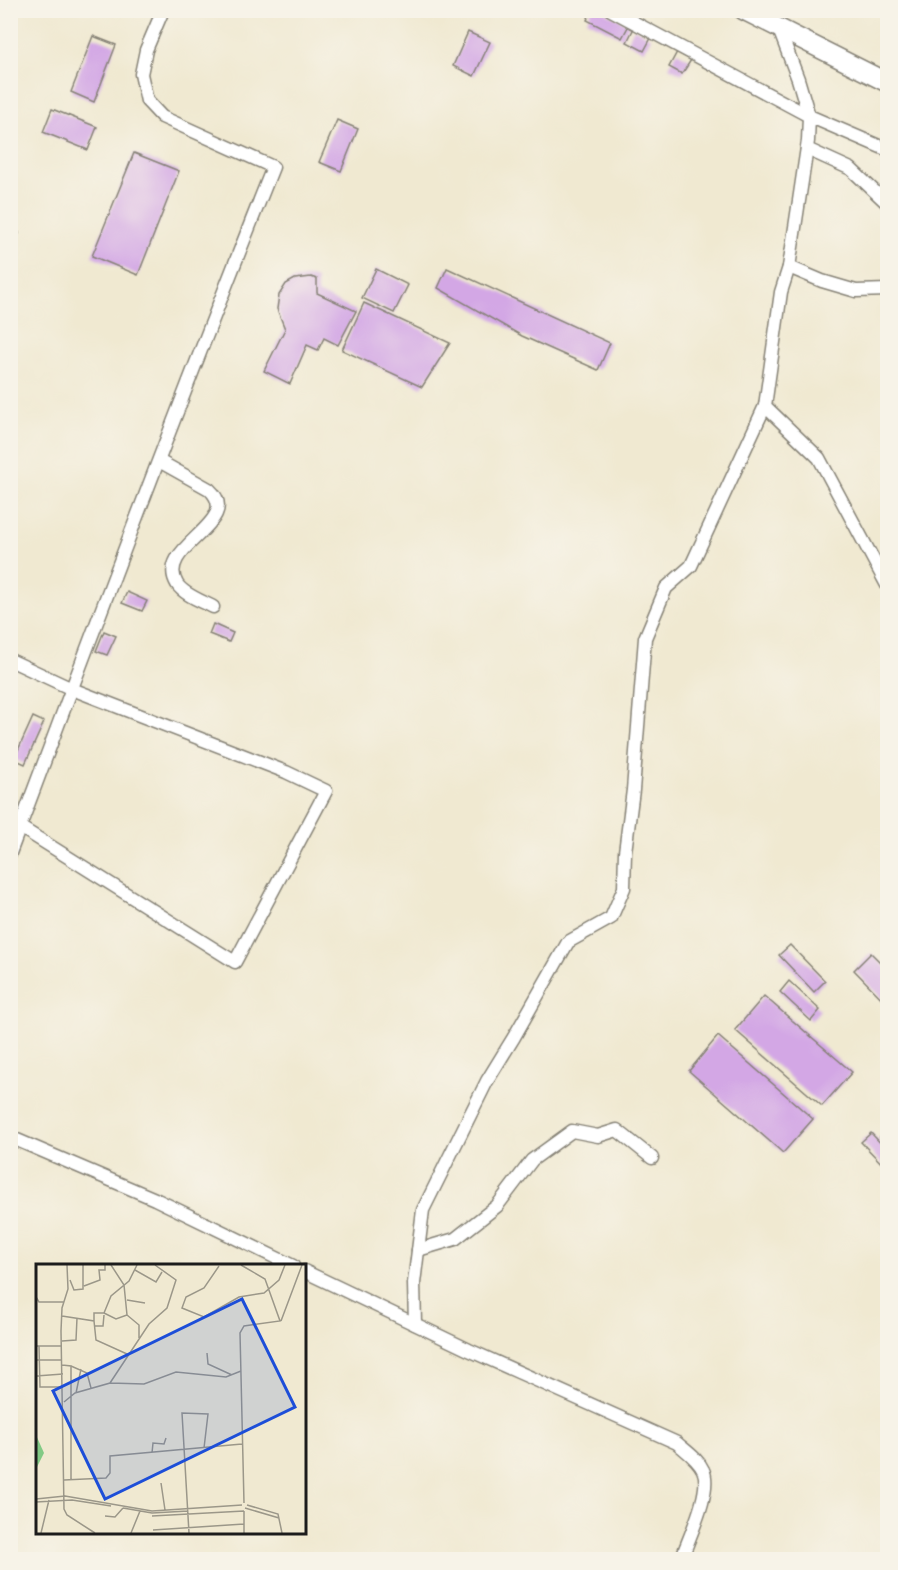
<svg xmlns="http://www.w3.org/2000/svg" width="898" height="1570" viewBox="0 0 898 1570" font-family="'Old Standard TT',serif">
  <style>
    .building { fill: #d3a7e5 }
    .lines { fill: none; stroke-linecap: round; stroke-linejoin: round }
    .street-casing { stroke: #868276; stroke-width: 15 }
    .secondary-casing { stroke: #868276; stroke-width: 21 }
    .street { stroke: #fff; stroke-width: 12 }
    .secondary { stroke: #fff; stroke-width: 18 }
    .inset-road { fill: none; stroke: #9b9789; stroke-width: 1.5 }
    .view { fill: #1d4ed8; fill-opacity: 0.15; stroke: #1d4ed8; stroke-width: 3 }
    .inset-edge { fill: none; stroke: #1c1c1c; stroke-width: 3 }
  </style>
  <rect width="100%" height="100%" fill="#f7f3e8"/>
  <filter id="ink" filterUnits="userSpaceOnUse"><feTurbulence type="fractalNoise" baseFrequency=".0167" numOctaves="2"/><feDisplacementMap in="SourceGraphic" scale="12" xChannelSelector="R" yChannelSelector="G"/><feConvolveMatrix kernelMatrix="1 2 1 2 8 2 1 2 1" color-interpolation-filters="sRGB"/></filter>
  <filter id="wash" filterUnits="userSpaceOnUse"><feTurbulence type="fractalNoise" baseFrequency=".008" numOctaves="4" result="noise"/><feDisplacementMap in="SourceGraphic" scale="24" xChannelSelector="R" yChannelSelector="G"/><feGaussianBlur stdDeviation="1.35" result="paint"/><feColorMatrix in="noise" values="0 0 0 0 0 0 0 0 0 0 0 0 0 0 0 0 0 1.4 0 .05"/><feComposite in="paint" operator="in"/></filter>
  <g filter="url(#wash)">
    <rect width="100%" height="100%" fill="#f0e9d1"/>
    <g id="blocks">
      <g class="building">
        <polygon points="592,10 602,10 629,25 622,38 587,20"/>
        <polygon points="634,28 651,38 644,51 627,42"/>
        <polygon points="468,32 490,42 474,76 453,66"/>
        <polygon points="93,36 116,45 94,102 71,92"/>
        <polygon points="677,52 691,60 682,74 669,67"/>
        <polygon points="52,109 97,127 88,150 43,132"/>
        <polygon points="337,120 358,129 341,171 319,162"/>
        <polygon points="134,153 179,171 138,275 92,256"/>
        <polygon points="10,230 19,233 11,253 10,253"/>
        <polygon points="447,268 610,343 598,370 522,336 438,288"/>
        <polygon points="376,269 408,285 394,313 362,298"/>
        <polygon points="311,277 317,279 317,293 356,311 338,345 324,338 318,350 307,345 290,384 264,371 285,329 277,309 279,295 286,284 295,279"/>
        <polygon points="364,303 450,343 422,387 342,350"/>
        <polygon points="127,592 147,601 142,611 122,603"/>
        <polygon points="213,624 233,633 229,642 209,634"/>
        <polygon points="104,631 116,636 107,655 96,651"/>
        <polygon points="33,717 44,722 25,764 14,759"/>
        <polygon points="790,945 825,981 814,992 779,955"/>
        <polygon points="871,953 888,970 888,1005 854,970"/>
        <polygon points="789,981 820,1010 811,1021 780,992"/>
        <polygon points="764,996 852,1072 822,1106 735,1030"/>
        <polygon points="718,1036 813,1119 783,1153 689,1071"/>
        <polygon points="888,1130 888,1146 880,1137"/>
        <polygon points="871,1133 888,1151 888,1170 861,1142"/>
      </g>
    </g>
  </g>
  <g filter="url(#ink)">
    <use href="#blocks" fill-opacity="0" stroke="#868276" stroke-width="1.5"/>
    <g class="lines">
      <defs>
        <g id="street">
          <polyline points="611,10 809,116 888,150"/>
          <polyline points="779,29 798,79 809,116 808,141 789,267 781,292 765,406 819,458 888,587"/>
          <polyline points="807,149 851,169 888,204"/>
          <polyline points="789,267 822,281 856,291 888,290"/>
          <path d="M 159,461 L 209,489 C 246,523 154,546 177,584 C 184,595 202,601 213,607"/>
          <polyline points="10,660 72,689 286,772 326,791 235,962 20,827"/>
          <path d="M 10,853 C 96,624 182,395 273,167 L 162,117 L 147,101 L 141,74 L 146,50 L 163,10"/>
          <polyline points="10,1137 155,1199 293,1266"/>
          <polyline points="418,1250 455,1239 497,1206 532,1160 572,1131 598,1136 617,1130 652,1158"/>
          <path d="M 304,1271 L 469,1350 L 677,1443 C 686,1451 698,1459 703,1470 C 713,1490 688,1539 681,1560"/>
          <polyline points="415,1324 414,1283 423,1210 487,1081 514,1037 568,942 611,918 624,888 625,852 633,790 645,638 666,588 691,566 765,406"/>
        </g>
        <polyline id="secondary" points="743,10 888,83"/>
      </defs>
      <use href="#street" class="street-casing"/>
      <use href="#secondary" class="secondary-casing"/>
      <use href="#street" class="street"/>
      <use href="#secondary" class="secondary"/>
    </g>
  </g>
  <g transform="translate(36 1264)">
    <rect width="270" height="270" fill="#f0e9d1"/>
    <path d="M 0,171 L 8,189 L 0,205 Z" fill="#82ca85"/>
    <path class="inset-road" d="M 31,1 L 32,25 L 26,44 L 25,67 L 28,245 L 31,251 L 59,269M 205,1 L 229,15 L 244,57 L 208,62 L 204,69 L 208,239M 183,2 L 168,24 L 150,33 L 146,44 L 168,53 L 203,33 L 228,29 L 243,16 L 249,1M 99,6 L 120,18 L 126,8M 34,16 L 38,26 L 47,25 L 47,1M 48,22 L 64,16 L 63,6 L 69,6 L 69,1M 270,25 L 270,54M 0,33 L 3,38 L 28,38M 91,36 L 109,39M 68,49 L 80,55 L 91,51 L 88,21 L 75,1M 91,51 L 103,61 L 103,74M 26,52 L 58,57 L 60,76 L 91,90M 58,57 L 58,49 L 68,49 L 75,32 L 93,17 L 101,1M 245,57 L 266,1M 59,62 L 67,62 L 68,51M 26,77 L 40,76 L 41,54M 0,82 L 25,82M 3,82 L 4,123 L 27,123M 171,89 L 172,100 L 196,111M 0,96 L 26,96M 26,101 L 35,102 L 35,216M 35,102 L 51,109 L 55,124M 0,112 L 27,110M 74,119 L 108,120 L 140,108 L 190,113 L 205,107M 40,129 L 45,105M 28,138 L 39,129 L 74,119 L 113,60 L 131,44 L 140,16 L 119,1M 116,189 L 117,179 L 128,180 L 130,174M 28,216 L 70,214 L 74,209 L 74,192 L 206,180M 125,219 L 129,246M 0,235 L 29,232 L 116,247 L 206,241M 0,238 L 36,236 L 75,242M 211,241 L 242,250 L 246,269M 87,244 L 116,249 L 152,247M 209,244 L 243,254M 208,247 L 208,269M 69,252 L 79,253 L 87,244M 116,252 L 208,247M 117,266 L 208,260M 5,269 L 13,236M 95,269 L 104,247M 153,269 L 146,149 L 172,150 L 168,184"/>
    <path class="view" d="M 206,35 L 259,143 L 69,235 L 17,127 Z"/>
    <rect width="270" height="270" class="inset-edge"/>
  </g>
  <rect width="898" height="1570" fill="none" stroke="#f7f3e8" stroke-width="36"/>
</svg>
